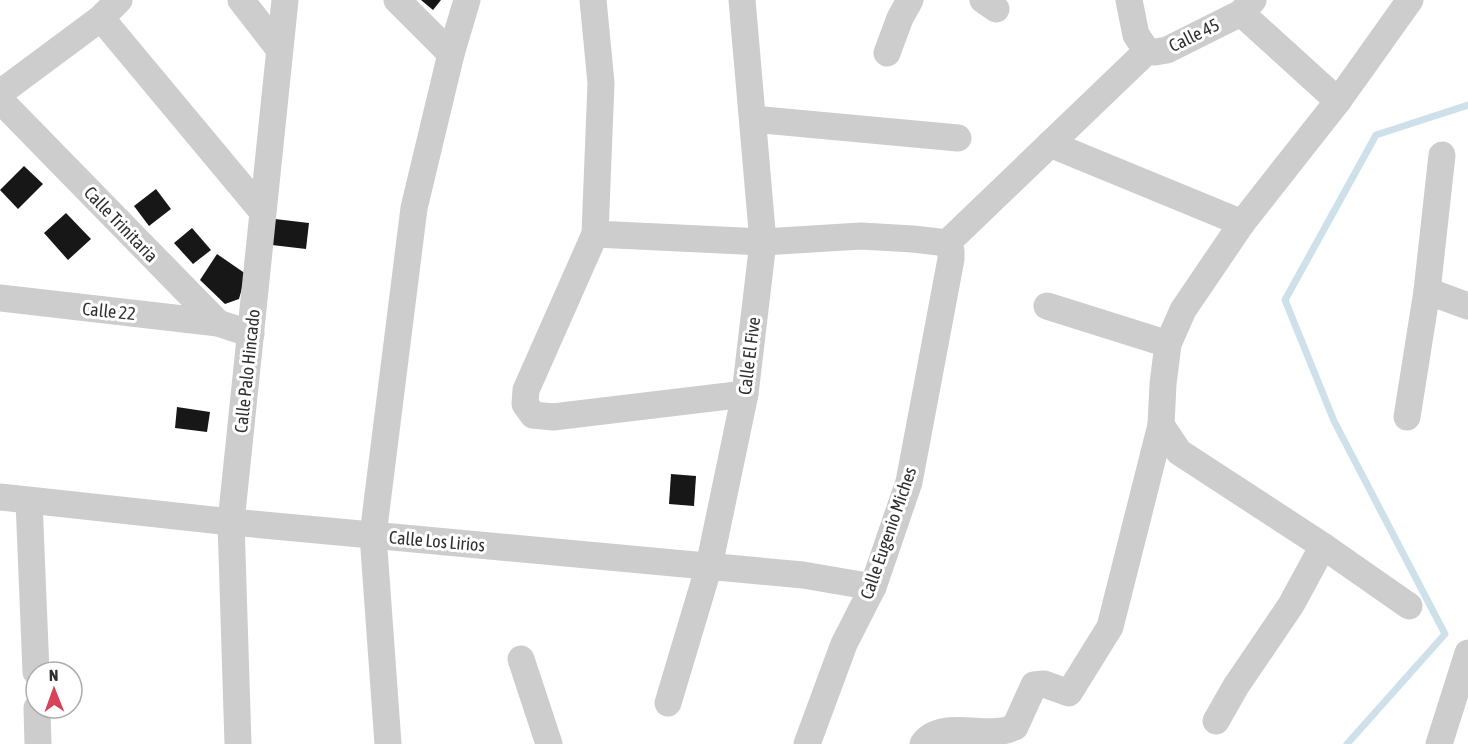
<svg xmlns="http://www.w3.org/2000/svg" width="1468" height="744" viewBox="0 0 1468 744" font-family="'Asap Condensed',sans-serif">
  <style>
    .lines { fill: none; stroke-linecap: round; stroke-linejoin: round }
    .stream { stroke: #cee1ea; stroke-width: 7 }
    .building { fill: #171717 }
    .street { stroke: #cdcdcd; stroke-width: 27 }
    .labels { text-anchor: middle; dominant-baseline: central; stroke-width: 6; stroke-linejoin: round; paint-order: stroke }
    .street-label { font-size: 18px; fill: #303030; stroke: #fff }
  </style>
  <rect width="100%" height="100%" fill="#fff"/>
  <g class="lines">
    <polyline class="stream" points="1347,744 1445,634 1334,421 1285,300 1376,135 1468,105"/>
  </g>
  <g class="building">
    <polygon points="421,0 441,0 433,10"/>
    <polygon points="24,166 43,184 18,209 0,190"/>
    <polygon points="156,189 171,209 149,226 134,206"/>
    <polygon points="66,213 91,239 68,260 44,233"/>
    <polygon points="275,219 309,223 306,249 272,245"/>
    <polygon points="192,228 211,250 193,264 174,243"/>
    <polygon points="217,254 246,274 239,299 225,304 200,280"/>
    <polygon points="177,407 210,412 207,432 175,428"/>
    <polygon points="671,474 696,476 694,506 669,504"/>
  </g>
  <g class="lines">
    <g class="street">
      <polyline points="241,0 279,49"/>
      <polyline points="397,0 451,54"/>
      <polyline points="593,0 601,83 595,234 763,242 861,236 913,239 947,243"/>
      <polyline points="983,0 996,9"/>
      <polyline points="1129,0 1136,35 1147,51 1155,52 1167,50 1241,13 1253,0"/>
      <polyline points="1241,13 1338,101"/>
      <polyline points="101,18 262,211"/>
      <polyline points="887,53 900,18 910,0"/>
      <polyline points="0,93 101,18 119,0"/>
      <polyline points="0,100 218,323 251,334"/>
      <polyline points="753,119 958,138"/>
      <polyline points="1050,144 1242,223"/>
      <polyline points="595,234 526,390 525,404 533,415 553,417 745,394"/>
      <polyline points="947,243 1147,51"/>
      <polyline points="1427,291 1442,155"/>
      <polyline points="0,298 218,323"/>
      <polyline points="1047,306 1168,344"/>
      <polyline points="1407,417 1427,291 1468,306"/>
      <polyline points="0,497 231,522 803,575 873,587"/>
      <polyline points="29,501 36,672"/>
      <polyline points="1409,606 1323,546 1179,452 1161,425 1163,384 1168,344 1183,310 1242,223 1338,101 1410,0"/>
      <polyline points="521,659 549,744"/>
      <polyline points="668,703 709,566 745,394 763,242 742,0"/>
      <polyline points="37,708 38,744"/>
      <polyline points="1216,721 1236,686 1291,605 1323,546"/>
      <polyline points="238,744 231,522 285,0"/>
      <polyline points="388,744 373,535 414,208 451,54 467,0"/>
      <polyline points="807,744 844,644 873,587 909,482 951,259 951,251 947,243"/>
      <path d="M 923,744 C 938,721 979,735 1001,731 C 1006,731 1011,728 1015,727 L 1034,685 L 1044,684 L 1069,693 L 1110,627 L 1161,425"/>
      <polyline points="1439,744 1468,653"/>
    </g>
  </g>
  <g class="labels">
    <g class="street-label">
      <text transform="translate(1194 35) rotate(-26)">Calle 45</text>
      <text transform="translate(121 224) rotate(46)">Calle Trinitaria</text>
      <text transform="translate(109 311) rotate(6)">Calle 22</text>
      <text transform="translate(749 356) rotate(-83)">Calle El Five</text>
      <text transform="translate(247 371) rotate(-84)">Calle Palo Hincado</text>
      <text transform="translate(888 533) rotate(-71)">Calle Eugenio Miches</text>
      <text transform="translate(437 541) rotate(5)">Calle Los Lirios</text>
    </g>
  </g>
  <g transform="translate(54 690) rotate(359)"><circle r="28" fill="#ffffff" stroke="#acacac" stroke-width="1.5"/>
  <path d="M0-4.5L10 22L0 15L-10 22Z" fill="#d74358"/>
  <text y="-9" font-size="16" font-weight="bold" text-anchor="middle" fill="#303030">N</text>
  </g>
</svg>
